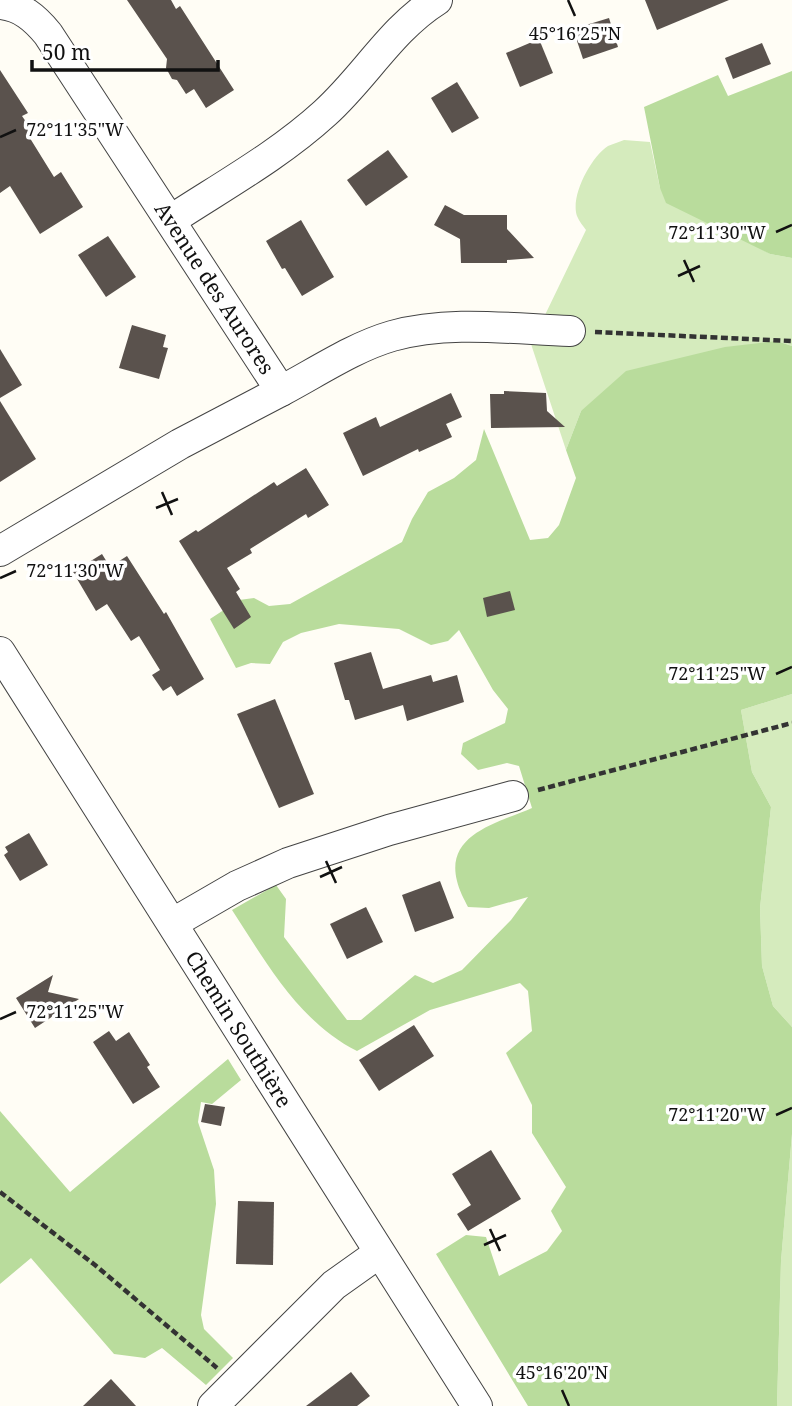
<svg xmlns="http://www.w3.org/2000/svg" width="792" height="1406" viewBox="0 0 792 1406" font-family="'Noto Serif',serif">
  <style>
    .green { fill: #d5ebbd }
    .forest { fill: #b9dc9c }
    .building { fill: #5a524d }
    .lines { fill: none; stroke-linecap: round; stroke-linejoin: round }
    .minor-casing { stroke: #444; stroke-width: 32 }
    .path { stroke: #333; stroke-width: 4.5; stroke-dasharray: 7 3.5; stroke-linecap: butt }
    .minor { stroke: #fff; stroke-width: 30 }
    .ticks { fill: none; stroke: #111; stroke-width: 2.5 }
    .labels { text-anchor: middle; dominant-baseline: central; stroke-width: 7; stroke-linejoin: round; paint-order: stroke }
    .street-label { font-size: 21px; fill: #111; stroke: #fff }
    .ticks-label { font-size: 18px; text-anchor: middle; fill: #111; stroke: #fff; stroke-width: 7; stroke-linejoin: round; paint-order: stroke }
  </style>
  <rect width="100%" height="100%" fill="#fffdf5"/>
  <g class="green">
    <path d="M 624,140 L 650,142 L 660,188 L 770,254 L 792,258 L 792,346 L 777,341 L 581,411 L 566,450 L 531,344 L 586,230 C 583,226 579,221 577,216 C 570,196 591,157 608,146 C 613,144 619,142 624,140 Z"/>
    <polygon points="792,694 792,1027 773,1006 762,966 760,908 771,807 752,772 741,710"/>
    <polygon points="792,1134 792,1406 777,1406 781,1261"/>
  </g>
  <g class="forest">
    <polygon points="792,71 792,258 770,254 666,203 660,188 644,107 718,75 728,96"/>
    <path d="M 777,341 L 792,346 L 792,694 L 741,710 L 752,772 L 771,807 L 760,908 L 762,966 L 773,1006 L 792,1027 L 792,1134 L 781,1261 L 777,1406 L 528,1406 L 436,1254 L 466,1235 L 486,1237 L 499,1276 L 547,1251 L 562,1231 L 551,1211 L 566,1187 L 532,1133 L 532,1105 L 506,1053 L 532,1031 L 528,991 L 520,983 L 430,1010 L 357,1051 C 299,1022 266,962 232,910 L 276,885 L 286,899 L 284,937 L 347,1020 L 361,1020 L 415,975 L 433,983 L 462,970 L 511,920 L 528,897 L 489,908 L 468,907 C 464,899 459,890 457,881 C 445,834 498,823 532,808 L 519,766 L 507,763 L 478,770 L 461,754 L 463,743 L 505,723 L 508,709 L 493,690 L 459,630 L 448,641 L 431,645 L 399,629 L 339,624 L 301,633 L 283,642 L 270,664 L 251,663 L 236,668 L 210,619 L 239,600 L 254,598 L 269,606 L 290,604 L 402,542 L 412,519 L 428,492 L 454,478 L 476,460 L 484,429 L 530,540 L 548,538 L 559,525 L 576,478 L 566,450 L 581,411 L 626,371 L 725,347 Z"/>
    <polygon points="228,1059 241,1080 212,1104 201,1102 198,1122 214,1170 216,1204 201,1315 204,1329 233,1358 206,1385 162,1348 145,1358 114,1354 31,1258 0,1284 0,1111 70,1192"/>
  </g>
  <g class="building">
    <polygon points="127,0 171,0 176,9 180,6 234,90 206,108 194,89 186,94 177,80 172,79 166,68 167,59"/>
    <polygon points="645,0 729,0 657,30"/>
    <polygon points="609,18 618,47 583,59 573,29"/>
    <polygon points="539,39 553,73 520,87 506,53"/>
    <polygon points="762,43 771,64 733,79 725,58"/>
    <polygon points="0,70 28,113 22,116 33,132 28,135 54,177 61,172 83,207 40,234 10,186 0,193"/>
    <polygon points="457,82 479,118 452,133 431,98"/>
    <polygon points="388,150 408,177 366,206 347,180"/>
    <polygon points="445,205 464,215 507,215 507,229 534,258 507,260 507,263 461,263 460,239 434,225"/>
    <polygon points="301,220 334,277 302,296 285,268 282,269 266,241"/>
    <polygon points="108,236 136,277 106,297 78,255"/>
    <polygon points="132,325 166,335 163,347 168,348 159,379 119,368"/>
    <polygon points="0,349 22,385 0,398"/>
    <polygon points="504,391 546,393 547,411 565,427 491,428 490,394 504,394"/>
    <polygon points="451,393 462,417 446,424 452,437 419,452 418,449 363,476 343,433 376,417 380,427"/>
    <polygon points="0,401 36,459 0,482"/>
    <polygon points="306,468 329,505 308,518 306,514 250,549 252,553 227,568 240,589 236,592 251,617 234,629 179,541 196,530 198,532 274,482 277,486"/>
    <polygon points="102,554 110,567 127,556 164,614 166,612 204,679 177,696 171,686 163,691 152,675 160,670 139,636 131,641 107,604 96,611 73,572"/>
    <polygon points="510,591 515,610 487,617 483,598"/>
    <polygon points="371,652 383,689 431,675 433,682 457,675 464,702 407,721 403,705 355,720 349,700 345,700 334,663"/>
    <polygon points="275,699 314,794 279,808 237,714"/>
    <polygon points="29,833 48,865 20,881 4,855 8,852 5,847"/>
    <polygon points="440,881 454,918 415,932 402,895"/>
    <polygon points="366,907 383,942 347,959 330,924"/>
    <polygon points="53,975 48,992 79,999 35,1028 16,998"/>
    <polygon points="414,1025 434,1056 379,1091 359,1060"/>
    <polygon points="109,1031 116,1041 129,1032 150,1065 147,1067 160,1087 133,1104 93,1042"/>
    <polygon points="205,1104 225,1107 221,1126 201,1122"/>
    <polygon points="491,1150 521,1199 468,1231 457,1214 471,1205 452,1174"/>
    <polygon points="238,1201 274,1202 273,1265 236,1264"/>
    <polygon points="351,1372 370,1396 357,1406 306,1406"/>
    <polygon points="111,1379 136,1406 83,1406"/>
  </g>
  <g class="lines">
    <defs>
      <g id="minor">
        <path d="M 0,4 C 21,6 35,18 48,34 L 281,391 L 180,444 L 0,551"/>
        <path d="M 171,220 C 223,186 279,155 325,113 C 365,77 391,29 437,0"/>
        <path d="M 281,391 C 317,372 354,347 392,336 C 449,320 512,329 570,331"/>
        <polyline points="0,652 477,1406"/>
        <polyline points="173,923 237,886 288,863 389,830 513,796"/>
        <polyline points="213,1406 334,1285 379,1253"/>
      </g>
    </defs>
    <use href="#minor" class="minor-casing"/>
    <g class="path">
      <polyline points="595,332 792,341"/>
      <polyline points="538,790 792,723"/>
      <polyline points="0,1192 95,1265 217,1368"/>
    </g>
    <use href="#minor" class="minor"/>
  </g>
  <path class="ticks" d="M 568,0 L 575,16M 0,137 L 16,130M 776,232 L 792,225M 684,260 L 694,282M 678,276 L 700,266M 162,492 L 172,515M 156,508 L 178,499M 0,578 L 16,571M 776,674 L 792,667M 326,861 L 336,883M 320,877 L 342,867M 0,1019 L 16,1012M 776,1115 L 792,1108M 490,1229 L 500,1251M 484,1245 L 506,1235M 562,1390 L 569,1406"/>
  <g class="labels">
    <g class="street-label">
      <text transform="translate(215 288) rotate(57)">Avenue des Aurores</text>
      <text transform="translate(239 1029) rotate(58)">Chemin Southière</text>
    </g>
  </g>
  <g class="ticks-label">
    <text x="575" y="40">45°16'25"N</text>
    <text x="75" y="136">72°11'35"W</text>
    <text x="717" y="239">72°11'30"W</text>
    <text x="75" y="577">72°11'30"W</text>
    <text x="717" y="680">72°11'25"W</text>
    <text x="75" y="1018">72°11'25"W</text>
    <text x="717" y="1121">72°11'20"W</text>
    <text x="562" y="1379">45°16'20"N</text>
  </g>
  <path d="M32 60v10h186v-10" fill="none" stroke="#111111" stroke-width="3.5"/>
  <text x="42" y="60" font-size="21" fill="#111111" stroke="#ffffff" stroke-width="5" paint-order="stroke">50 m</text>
</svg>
